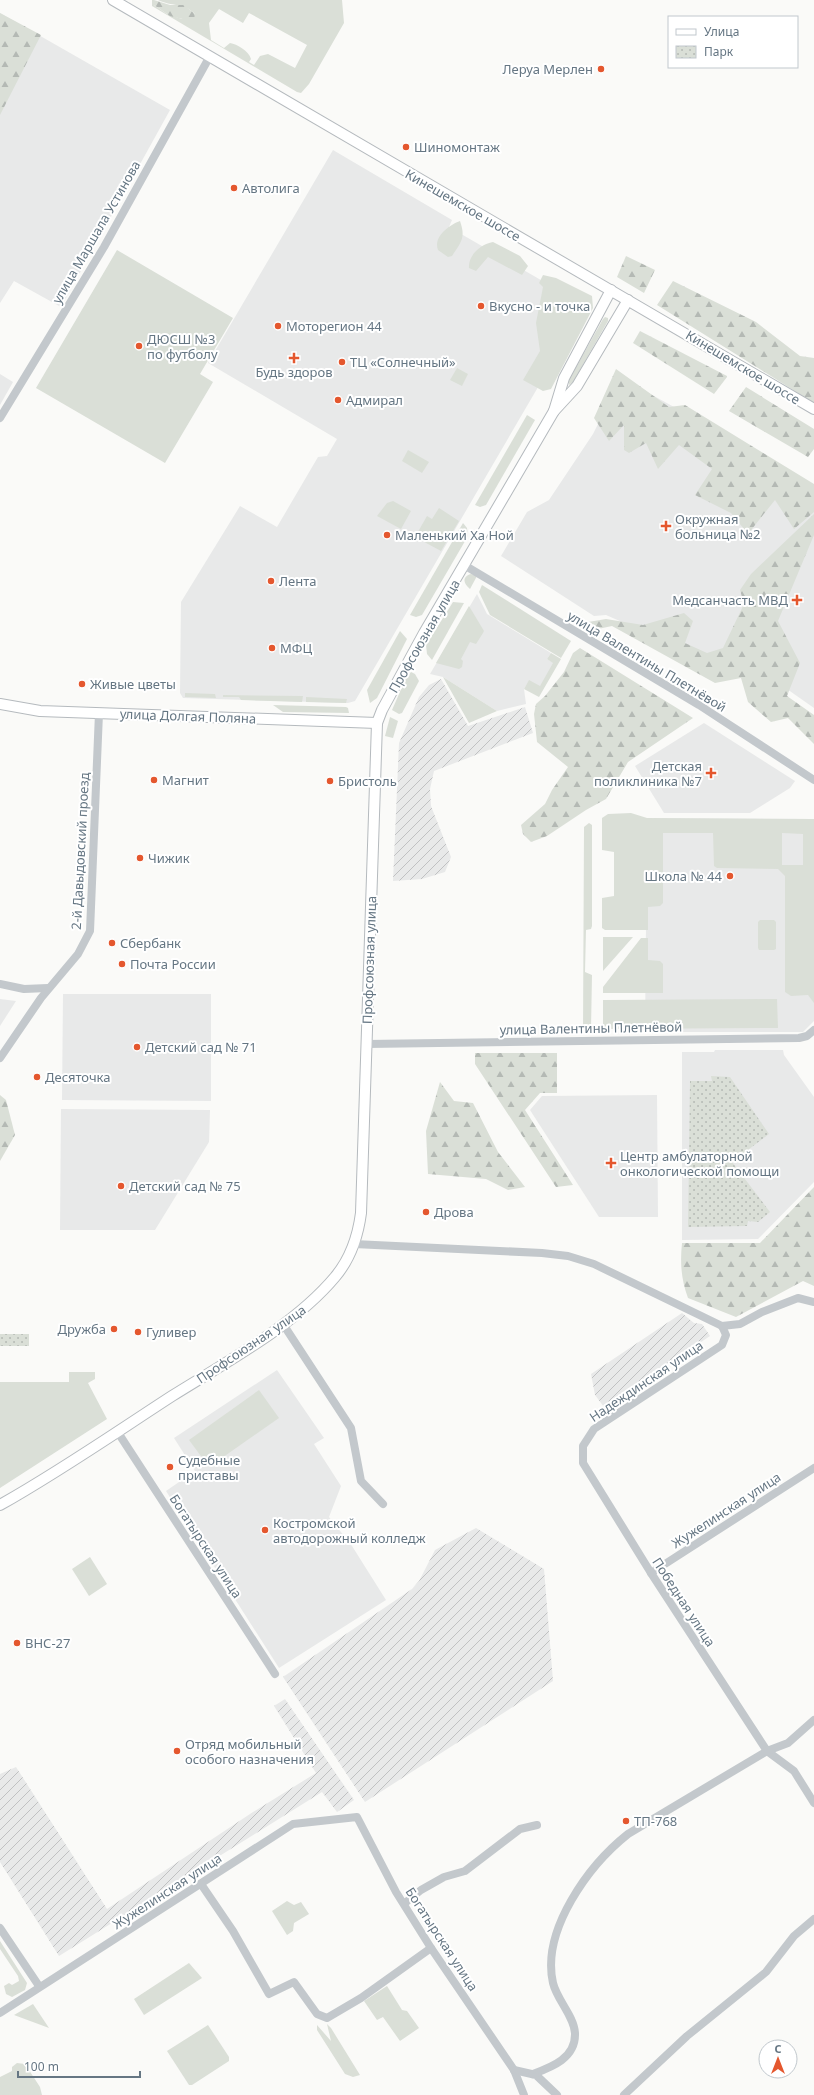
<svg xmlns="http://www.w3.org/2000/svg" width="814" height="2095" viewBox="0 0 814 2095" font-family="'Noto Sans',sans-serif">
  <style>
    .built { fill: #e8e9e9 }
    .industrial { fill: url(#industrial-furrows) }
    .green { fill: #dadfd7; fill-rule: evenodd }
    .forest { fill: url(#forest-firs) }
    .park { fill: url(#park-dots) }
    .lines { fill: none; stroke-linecap: round; stroke-linejoin: round }
    .major-casing { stroke: #b5babe; stroke-width: 12 }
    .minor { stroke: #c3c8cc; stroke-width: 8 }
    .major { stroke: #fff; stroke-width: 10 }
    .poi-dot { fill: #e4572e; stroke: #fff; stroke-width: 1.5 }
    .labels { text-anchor: middle; dominant-baseline: central; stroke-width: 4; stroke-linejoin: round; paint-order: stroke }
    .poi-label { font-size: 13px; fill: #657683; stroke: #fff; text-anchor: start }
    .street-label { font-size: 13px; fill: #657683; stroke: #fff }
  </style>
  <defs>
    <pattern id="industrial-furrows" width="10" height="10" patternUnits="userSpaceOnUse"><rect width="10" height="10" fill="#e8e9e9"/><path d="M-1 1l2-2M0 10L10 0M9 11l2-2" fill="none" stroke="#c0c1c2"/></pattern>
    <pattern id="forest-firs" width="22" height="20" patternUnits="userSpaceOnUse"><rect width="22" height="20" fill="#dadfd7"/><path d="M5 1l3.5 6h-7zM16 11l3.5 6h-7z" fill="#b4b9b4"/></pattern>
    <pattern id="park-dots" width="8" height="8" patternUnits="userSpaceOnUse"><rect width="8" height="8" fill="#dadfd7"/><path d="M2 2h.1M6 6h.1" fill="none" stroke="#b4b9b4" stroke-width="1.8" stroke-linecap="round"/></pattern>
  </defs>
  <rect width="100%" height="100%" fill="#fafaf8"/>
  <g class="built">
    <polygon points="0,13 170,110 61,307 14,281 0,303"/>
    <polygon points="333,150 452,220 449,227 546,283 541,382 355,701 348,703 183,698 180,693 181,602 240,506 277,527 318,457 327,456 337,439 208,363"/>
    <polygon points="0,374 13,382 0,405"/>
    <polygon points="621,378 707,425 814,496 814,708 747,661 716,663 606,615 594,616 501,556 527,512 549,500 593,434"/>
    <polygon points="477,594 487,614 551,653 547,659 554,663 540,687 529,681 524,689 526,704 497,711 443,677 430,674"/>
    <polygon points="704,723 795,781 790,788 750,813 664,813 635,766"/>
    <polygon points="647,818 814,819 814,1021 803,1032 645,1032"/>
    <polygon points="63,994 211,994 211,1101 62,1100"/>
    <polygon points="0,999 16,1001 0,1026"/>
    <polygon points="715,1050 783,1050 784,1055 814,1097 814,1182 758,1239 682,1240 682,1052 714,1052"/>
    <polygon points="657,1095 658,1217 599,1217 530,1110 542,1096"/>
    <polygon points="61,1109 210,1110 209,1142 155,1230 60,1230"/>
    <polygon points="277,1370 324,1438 314,1444 341,1486 329,1517 352,1546 386,1600 279,1668 166,1491 195,1471 174,1438"/>
  </g>
  <g class="industrial">
    <polygon points="441,679 468,726 525,707 533,733 434,771 430,789 431,806 451,857 445,872 422,879 393,881 399,743 419,697 429,685"/>
    <polygon points="682,1313 694,1323 702,1324 710,1336 604,1407 595,1395 591,1374"/>
    <polygon points="476,1528 544,1569 553,1681 365,1802 283,1677 412,1589 419,1581 435,1550"/>
    <polygon points="285,1699 354,1800 337,1812 322,1792 59,1956 0,1862 0,1774 16,1767 107,1909 253,1812 316,1773 274,1706"/>
  </g>
  <g class="green">
    <path d="M 152,0 L 154,0 L 154,5 L 167,14 L 182,19 L 195,14 C 183,2 172,7 158,0 L 342,0 L 344,23 L 309,84 L 301,93 L 297,92 L 152,6 ZM 219,9 L 243,23 L 249,13 L 307,45 L 295,68 L 268,54 L 260,56 L 254,65 L 249,62 L 251,59 C 249,51 237,44 230,43 L 224,48 L 211,40 L 209,23 Z"/>
    <path d="M 460,221 C 466,238 461,242 452,256 L 448,257 L 438,250 C 433,237 449,225 460,221 Z"/>
    <path d="M 493,242 L 520,256 L 528,266 L 522,275 L 488,257 L 476,271 L 469,268 C 468,255 481,244 493,242 Z"/>
    <polygon points="117,250 233,318 200,374 213,382 165,463 36,388"/>
    <polygon points="543,275 556,278 592,296 593,308 551,389 543,391 523,380 540,351 536,323 543,287 539,283"/>
    <polygon points="605,317 608,318 608,321 573,382 569,385 569,380 603,319"/>
    <polygon points="457,368 468,374 462,386 450,380"/>
    <polygon points="527,415 535,420 486,505 480,507 475,505"/>
    <polygon points="408,450 429,462 422,473 402,461"/>
    <polygon points="393,501 411,511 401,529 377,516 387,503"/>
    <polygon points="439,508 459,521 441,551 415,537 427,516 432,519"/>
    <polygon points="463,523 467,528 468,536 422,615 416,617 410,615"/>
    <path d="M 471,574 L 477,576 L 470,589 C 464,584 461,577 471,574 Z"/>
    <polygon points="482,585 571,641 561,658 490,615 479,592"/>
    <polygon points="453,602 464,603 432,660 427,654 426,645"/>
    <polygon points="469,606 484,631 483,633 476,644 470,642 461,659 463,661 462,667 459,669 436,663"/>
    <polygon points="400,631 407,639 377,698 370,703 367,690"/>
    <polygon points="551,653 561,659 539,697 524,689 529,680 540,686 553,663 547,659"/>
    <polygon points="411,672 415,674 419,681 402,713 399,714 392,710 406,678"/>
    <polygon points="443,677 497,711 469,723"/>
    <polygon points="185,693 215,694 216,698 185,697"/>
    <polygon points="223,695 303,696 302,702 241,700 239,697 223,697"/>
    <polygon points="306,697 347,699 346,703 306,702"/>
    <polygon points="273,705 346,707 348,708 349,713 283,712"/>
    <polygon points="390,717 398,721 393,738 385,736"/>
    <path d="M 631,813 L 647,818 L 814,819 L 814,1003 L 808,995 L 791,996 L 785,992 L 785,876 L 778,869 L 717,868 L 714,866 L 713,833 L 663,833 L 663,903 L 660,906 L 648,907 L 648,930 L 605,930 L 602,928 L 602,898 L 614,896 L 614,852 L 602,850 L 602,818 L 608,814 ZM 782,833 L 803,834 L 803,865 L 782,865 Z"/>
    <polygon points="589,823 592,825 592,926 591,929 586,930 585,972 592,975 591,1029 589,1032 583,1032 584,827"/>
    <polygon points="760,920 774,920 776,922 776,949 774,950 759,950 758,948 758,922"/>
    <polygon points="603,937 633,937 603,971"/>
    <polygon points="641,938 648,938 648,960 660,961 663,964 663,993 603,993 603,987"/>
    <polygon points="777,999 778,1028 603,1029 603,1000"/>
    <polygon points="69,1372 95,1372 95,1379 88,1383 107,1419 0,1488 0,1382 69,1382"/>
    <polygon points="259,1390 279,1418 209,1467 189,1440"/>
    <polygon points="90,1557 107,1584 89,1596 72,1569"/>
    <polygon points="287,1901 294,1905 301,1902 309,1914 294,1923 293,1931 287,1935 272,1911"/>
    <polygon points="0,1941 27,1983 25,1990 12,1997 6,1994 4,1986 9,1983 12,1985 19,1981 18,1976 0,1949"/>
    <polygon points="189,1963 202,1978 144,2015 134,1999"/>
    <polygon points="387,1986 402,2010 407,2011 419,2028 400,2041 383,2017 377,2020 364,2001"/>
    <polygon points="33,2004 49,2028 14,2015"/>
    <polygon points="327,2024 331,2028 360,2075 353,2077 345,2074 317,2030 317,2025 331,2041"/>
    <polygon points="208,2025 229,2057 229,2061 192,2085 189,2085 167,2051"/>
    <polygon points="17,2063 25,2064 40,2087 42,2095 0,2095 0,2077 12,2071 12,2067"/>
  </g>
  <g class="forest">
    <polygon points="154,0 170,5 184,5 195,14 194,19 191,21 170,16 154,5"/>
    <polygon points="0,13 41,35 0,115"/>
    <polygon points="626,256 655,270 644,293 617,277"/>
    <polygon points="673,281 756,322 800,356 814,358 814,403 657,305"/>
    <polygon points="640,331 727,376 727,377 714,394 633,343"/>
    <polygon points="616,369 669,407 685,405 814,484 814,512 794,529 775,500 748,534 731,513 695,495 712,469 679,445 658,469 646,443 629,453 624,450 624,425 609,441 594,418"/>
    <polygon points="746,387 814,429 814,449 808,457 729,411"/>
    <polygon points="814,514 814,535 778,621 800,663 787,696 814,715 814,744 788,718 771,722 748,702 741,678 715,683 612,626 598,629 588,622 606,619 643,625 684,613 693,621 685,643 707,653 723,648 744,604 740,590 751,574"/>
    <polygon points="580,648 693,718 628,762 606,799 586,810 547,836 531,842 523,834 521,825 545,804 552,790 568,767 537,742 534,714 536,704 545,696 564,672 573,653"/>
    <polygon points="475,1053 557,1053 557,1093 540,1093 525,1110 573,1185 556,1187 475,1064"/>
    <polygon points="440,1082 454,1101 473,1103 498,1152 525,1187 508,1190 486,1179 428,1174 426,1131"/>
    <polygon points="0,1095 6,1100 15,1135 0,1161"/>
    <path d="M 814,1187 L 814,1286 L 803,1281 L 736,1317 L 688,1298 C 681,1279 680,1263 682,1243 L 760,1243 Z"/>
  </g>
  <g class="park">
    <polygon points="711,1076 730,1077 769,1134 732,1162 770,1212 758,1222 748,1221 747,1226 688,1227 690,1081 712,1081"/>
    <rect x="0" y="1334" width="29" height="12"/>
  </g>
  <g class="lines">
    <defs>
      <g id="major">
        <polyline points="113,0 814,409"/>
        <polyline points="554,411 564,378 611,290"/>
        <polyline points="0,704 40,711 377,723"/>
        <path d="M 0,1505 C 59,1472 115,1433 172,1396 C 226,1362 294,1326 335,1277 C 351,1258 358,1236 361,1213 L 377,723 L 382,710 L 424,633 L 554,411 L 577,386 L 628,300"/>
      </g>
    </defs>
    <use href="#major" class="major-casing"/>
    <g class="minor">
      <polyline points="0,418 104,247 210,56"/>
      <polyline points="464,565 699,705 814,780"/>
      <polyline points="0,984 24,989 48,988"/>
      <polyline points="367,1044 799,1038 807,1036 814,1030"/>
      <polyline points="0,1058 41,998 78,954 90,931 99,713"/>
      <polyline points="354,1244 542,1253 568,1256 594,1264 722,1326 726,1335 722,1345 594,1429 583,1446 583,1463 651,1573 767,1751 794,1771 814,1803"/>
      <polyline points="283,1324 351,1428 361,1481 383,1504"/>
      <polyline points="722,1326 740,1324 762,1312 798,1298 814,1302"/>
      <polyline points="117,1431 275,1674"/>
      <polyline points="651,1573 814,1468"/>
      <polyline points="201,1884 233,1931 269,1994 294,1982 317,2014 327,2018 361,1998 431,1948"/>
      <polyline points="405,1903 421,1890 444,1877 465,1871 520,1829 537,1825"/>
      <polyline points="0,1928 39,1986"/>
      <polyline points="0,2013 293,1824 357,1817 396,1892 431,1948 514,2070 524,2095"/>
      <polyline points="514,2070 536,2075 557,2095"/>
      <path d="M 533,2074 C 552,2067 576,2058 575,2033 C 574,2016 557,2000 553,1983 C 541,1930 589,1865 628,1834 L 767,1751 L 788,1743 L 814,1720"/>
      <polyline points="624,2095 687,2036 766,1972 794,1936 814,1919"/>
    </g>
    <use href="#major" class="major"/>
  </g>
  <g class="poi-dot">
    <circle cx="601" cy="69" r="4"/>
    <circle cx="406" cy="147" r="4"/>
    <circle cx="234" cy="188" r="4"/>
    <circle cx="481" cy="306" r="4"/>
    <circle cx="278" cy="326" r="4"/>
    <circle cx="139" cy="346" r="4"/>
    <path d="M292 352h4v4h4v4h-4v4h-4v-4h-4v-4h4z"/>
    <circle cx="342" cy="362" r="4"/>
    <circle cx="338" cy="400" r="4"/>
    <path d="M664 520h4v4h4v4h-4v4h-4v-4h-4v-4h4z"/>
    <circle cx="387" cy="535" r="4"/>
    <circle cx="271" cy="581" r="4"/>
    <path d="M795 594h4v4h4v4h-4v4h-4v-4h-4v-4h4z"/>
    <circle cx="272" cy="648" r="4"/>
    <circle cx="82" cy="684" r="4"/>
    <path d="M709 767h4v4h4v4h-4v4h-4v-4h-4v-4h4z"/>
    <circle cx="154" cy="780" r="4"/>
    <circle cx="330" cy="781" r="4"/>
    <circle cx="140" cy="858" r="4"/>
    <circle cx="730" cy="876" r="4"/>
    <circle cx="112" cy="943" r="4"/>
    <circle cx="122" cy="964" r="4"/>
    <circle cx="137" cy="1047" r="4"/>
    <circle cx="37" cy="1077" r="4"/>
    <path d="M609 1157h4v4h4v4h-4v4h-4v-4h-4v-4h4z"/>
    <circle cx="121" cy="1186" r="4"/>
    <circle cx="426" cy="1212" r="4"/>
    <circle cx="114" cy="1329" r="4"/>
    <circle cx="138" cy="1332" r="4"/>
    <circle cx="170" cy="1467" r="4"/>
    <circle cx="265" cy="1530" r="4"/>
    <circle cx="17" cy="1643" r="4"/>
    <circle cx="177" cy="1751" r="4"/>
    <circle cx="626" cy="1821" r="4"/>
  </g>
  <g class="labels">
    <g class="poi-label">
      <text x="593" y="69" text-anchor="end">Леруа Мерлен</text>
      <text x="414" y="147">Шиномонтаж</text>
      <text x="242" y="188">Автолига</text>
      <text x="489" y="306">Вкусно - и точка</text>
      <text x="286" y="326">Моторегион 44</text>
      <text x="147" y="339">ДЮСШ №3<tspan x="147" dy="15">по футболу</tspan></text>
      <text x="350" y="362">ТЦ «Солнечный»</text>
      <text x="294" y="372" text-anchor="middle">Будь здоров</text>
      <text x="346" y="400">Адмирал</text>
      <text x="675" y="519">Окружная<tspan x="675" dy="15">больница №2</tspan></text>
      <text x="395" y="535">Маленький Ха Ной</text>
      <text x="279" y="581">Лента</text>
      <text x="788" y="600" text-anchor="end">Медсанчасть МВД</text>
      <text x="280" y="648">МФЦ</text>
      <text x="90" y="684">Живые цветы</text>
      <text x="702" y="766" text-anchor="end">Детская<tspan x="702" dy="15">поликлиника №7</tspan></text>
      <text x="162" y="780">Магнит</text>
      <text x="338" y="781">Бристоль</text>
      <text x="148" y="858">Чижик</text>
      <text x="722" y="876" text-anchor="end">Школа № 44</text>
      <text x="120" y="943">Сбербанк</text>
      <text x="130" y="964">Почта России</text>
      <text x="145" y="1047">Детский сад № 71</text>
      <text x="45" y="1077">Десяточка</text>
      <text x="620" y="1156">Центр амбулаторной<tspan x="620" dy="15">онкологической помощи</tspan></text>
      <text x="129" y="1186">Детский сад № 75</text>
      <text x="434" y="1212">Дрова</text>
      <text x="106" y="1329" text-anchor="end">Дружба</text>
      <text x="146" y="1332">Гуливер</text>
      <text x="178" y="1460">Судебные<tspan x="178" dy="15">приставы</tspan></text>
      <text x="273" y="1523">Костромской<tspan x="273" dy="15">автодорожный колледж</tspan></text>
      <text x="25" y="1643">ВНС-27</text>
      <text x="185" y="1744">Отряд мобильный<tspan x="185" dy="15">особого назначения</tspan></text>
      <text x="634" y="1821">ТП-768</text>
    </g>
    <g class="street-label">
      <text transform="translate(463 205) rotate(30)">Кинешемское шоссе</text>
      <text transform="translate(96 232) rotate(-60)">улица Маршала Устинова</text>
      <text transform="translate(743 367) rotate(31)">Кинешемское шоссе</text>
      <text transform="translate(424 636) rotate(-60)">Профсоюзная улица</text>
      <text transform="translate(647 661) rotate(31)">улица Валентины Плетнёвой</text>
      <text transform="translate(188 716) rotate(2)">улица Долгая Поляна</text>
      <text transform="translate(80 851) rotate(-87)">2-й Давыдовский проезд</text>
      <text transform="translate(369 960) rotate(-88)">Профсоюзная улица</text>
      <text transform="translate(591 1028) rotate(-1)">улица Валентины Плетнёвой</text>
      <text transform="translate(251 1344) rotate(-34)">Профсоюзная улица</text>
      <text transform="translate(646 1381) rotate(-34)">Надеждинская улица</text>
      <text transform="translate(726 1510) rotate(-33)">Жужелинская улица</text>
      <text transform="translate(206 1546) rotate(57)">Богатырская улица</text>
      <text transform="translate(684 1602) rotate(57)">Победная улица</text>
      <text transform="translate(167 1891) rotate(-33)">Жужелинская улица</text>
      <text transform="translate(442 1939) rotate(57)">Богатырская улица</text>
    </g>
  </g>
  <rect x="668" y="16" width="130" height="52" fill="#ffffff" stroke="#c1c8cd"/>
  <rect x="676" y="29" width="20" height="6" fill="#ffffff" stroke="#c1c8cd"/>
  <text x="704" y="36" font-size="12" fill="#657683">Улица</text>
  <rect x="676" y="46" width="20" height="12" fill="url(#park-dots)" stroke="#c1c8cd"/>
  <text x="704" y="56" font-size="12" fill="#657683">Парк</text>
  <g transform="translate(778 2059)"><circle r="19" fill="#ffffff" stroke="#c1c8cd"/>
  <path d="M0-3L7 15L0 10L-7 15Z" fill="#e4572e"/>
  <text y="-6" font-size="11" font-weight="bold" text-anchor="middle" fill="#657683">С</text>
  </g>
  <path d="M18 2071v6h122v-6" fill="none" stroke="#657683" stroke-width="2"/>
  <text x="24" y="2071" font-size="12" fill="#657683" stroke="#ffffff" stroke-width="3" paint-order="stroke">100 m</text>
</svg>
